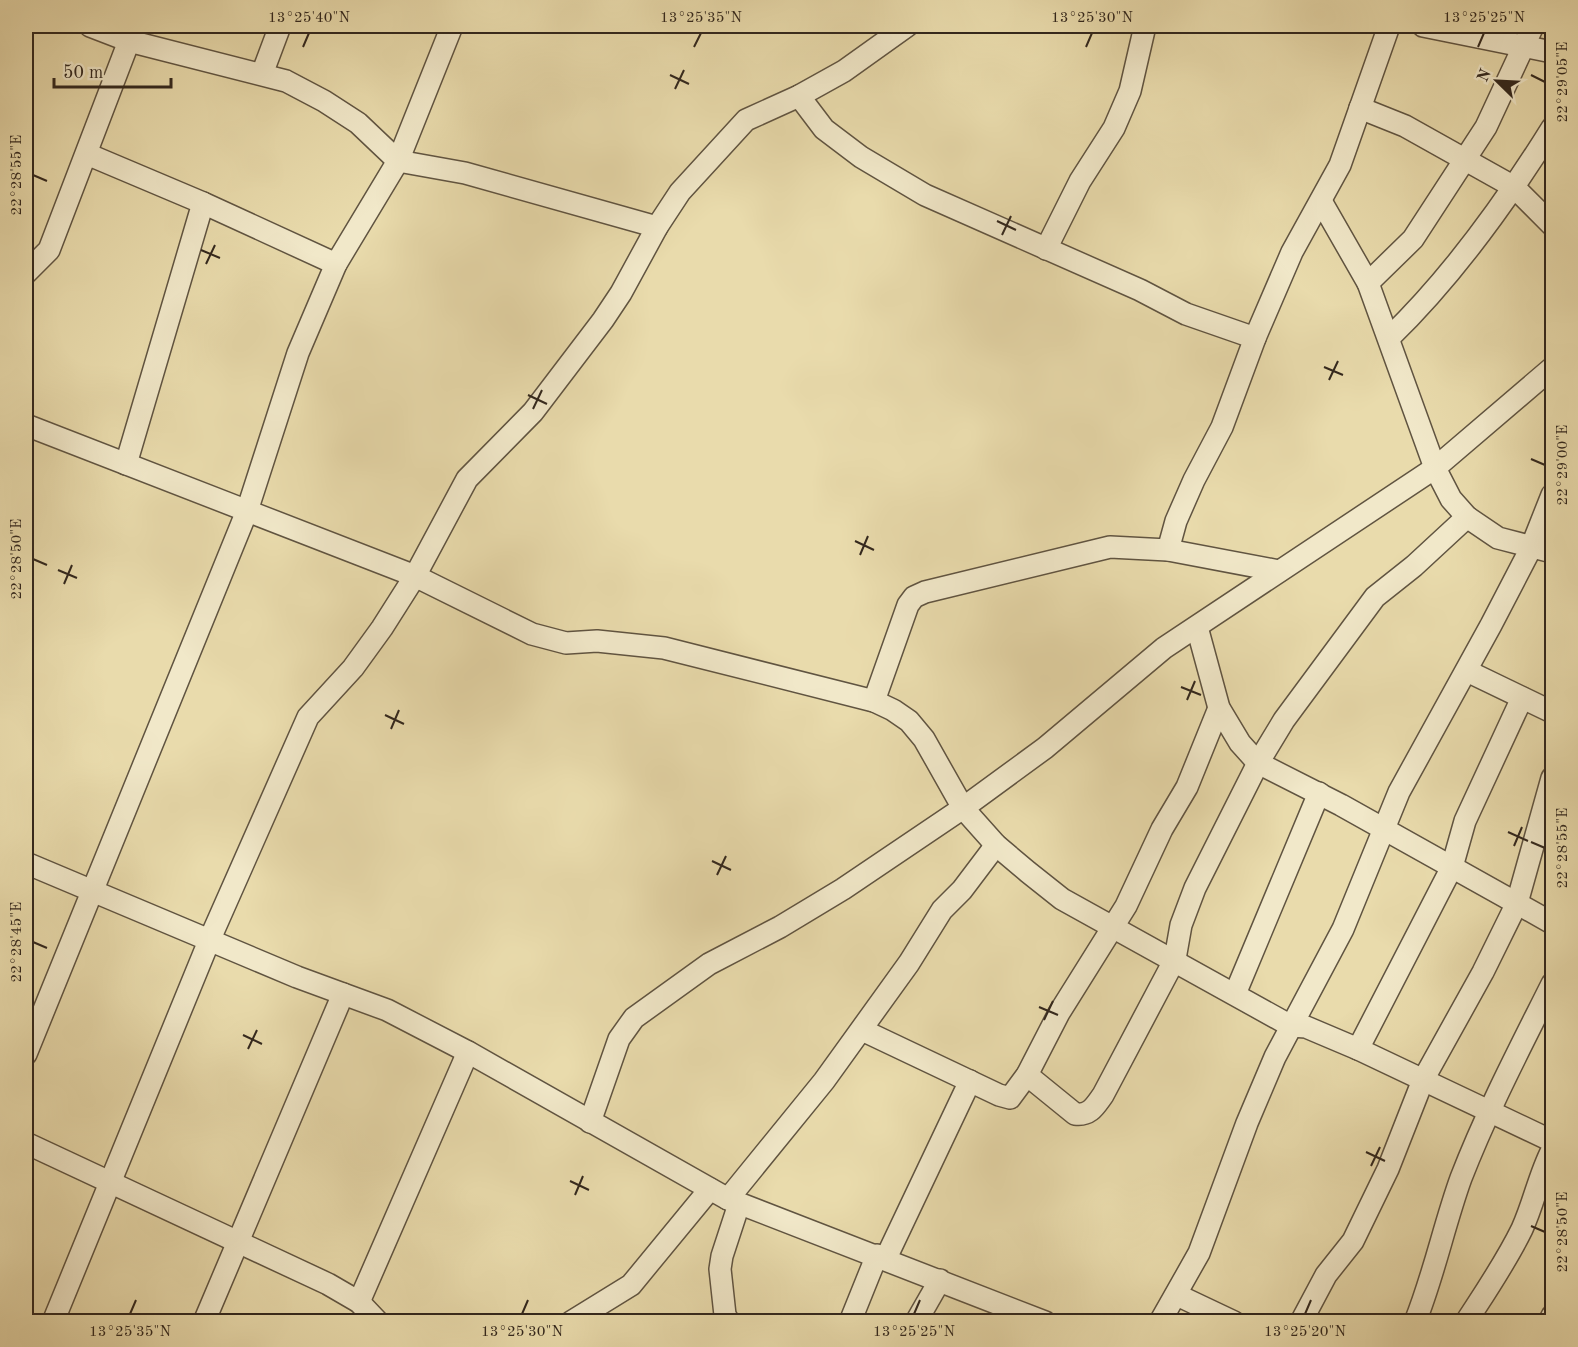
<svg xmlns="http://www.w3.org/2000/svg" width="1578" height="1347" viewBox="0 0 1578 1347" font-family="'Old Standard TT',serif">
  <style>
    .lines { fill: none; stroke-linecap: round; stroke-linejoin: round }
    .minor-casing { stroke: #605441; stroke-width: 24 }
    .minor { stroke: #f1e8c9; stroke-width: 21 }
    .ticks { fill: none; stroke: #32271d; stroke-width: 2 }
    .neatline { fill: none; stroke: #32271d; stroke-width: 2 }
    .ticks-label { font-size: 15px; text-anchor: middle; fill: #32271d }
  </style>
  <rect width="100%" height="100%" fill="#e9dbac"/>
  <filter id="stains"><feTurbulence type="fractalNoise" baseFrequency=".00333" numOctaves="4"/><feColorMatrix values="0 0 0 0 .2 0 0 0 0 .09 0 0 0 0 .02 0 0 0 .5 -.17"/></filter>
  <radialGradient id="worn" r=".72"><stop offset=".6" stop-color="#630" stop-opacity="0"/><stop offset="1" stop-color="#630" stop-opacity=".3"/></radialGradient>
  <g class="lines">
    <defs>
      <g id="minor">
        <polyline points="90,26 129,41 286,81 324,101 358,123 398,161 465,173 657,227"/>
        <polyline points="1423,26 1552,52"/>
        <polyline points="262,74 280,26"/>
        <polyline points="799,96 824,129 861,157 925,195 1140,290 1186,314 1255,338"/>
        <polyline points="1360,108 1405,126 1514,187 1552,225"/>
        <polyline points="87,154 203,203 126,464"/>
        <polyline points="1321,201 1368,283 1435,468 1451,499 1467,517 1498,538 1552,552"/>
        <polyline points="203,203 336,264"/>
        <polyline points="1046,249 1080,181 1114,128 1130,91 1145,26"/>
        <polyline points="26,273 49,250 129,41"/>
        <polyline points="1368,283 1413,239 1486,127 1533,26"/>
        <path d="M 1389,338 C 1452,277 1506,202 1552,128"/>
        <polyline points="26,425 415,576 532,634 566,643 597,641 664,648 874,701 893,710 909,721 924,739 963,808 996,845 1028,872 1062,899 1291,1026 1306,1027 1358,1049 1552,1141"/>
        <polyline points="1168,550 1176,521 1194,480 1222,427 1255,338 1292,252 1340,165 1389,26"/>
        <polyline points="1197,627 1219,708 1240,743 1258,763 1341,805 1552,923"/>
        <polyline points="1467,671 1552,712"/>
        <polyline points="874,701 908,605 914,597 925,592 1110,547 1168,550 1279,571"/>
        <polyline points="26,863 297,977 387,1010 468,1052 728,1199 1045,1322"/>
        <polyline points="1235,994 1319,793"/>
        <polyline points="862,1030 999,1095 1010,1098 1027,1075 1059,1013 1126,906 1162,829 1187,787 1219,708"/>
        <polyline points="1358,1049 1452,867 1465,821 1522,698"/>
        <polyline points="26,1054 247,511 298,353 336,264 398,161 452,26"/>
        <path d="M 1027,1075 L 1075,1114 C 1090,1116 1095,1106 1103,1095 L 1175,959 L 1181,925 L 1195,888 L 1258,763 L 1284,720 L 1375,597 L 1414,566 L 1467,517"/>
        <polyline points="590,1122 619,1039 634,1018 709,964 780,927 843,889 963,808 1045,748 1164,648 1435,468 1552,368"/>
        <polyline points="26,1143 328,1284 359,1302 378,1322"/>
        <polyline points="728,1199 824,1081 909,963 942,910 962,890 996,845"/>
        <polyline points="886,1258 970,1081"/>
        <polyline points="1177,1295 1234,1322"/>
        <polyline points="359,1302 468,1052"/>
        <polyline points="53,1322 209,941 308,717 353,668 382,628 415,576 467,479 533,412 603,320 621,293 657,227 680,192 746,120 799,96 844,71 907,26"/>
        <polyline points="204,1322 343,994"/>
        <polyline points="571,1322 631,1285 710,1189"/>
        <polyline points="729,1322 725,1315 720,1269 722,1256 739,1204"/>
        <polyline points="850,1322 877,1255"/>
        <polyline points="916,1322 940,1280"/>
        <polyline points="1160,1322 1199,1253 1247,1123 1275,1057 1343,929 1399,792 1491,625 1531,548 1552,495"/>
        <polyline points="1301,1322 1326,1275 1353,1241 1388,1169 1423,1080 1483,972 1517,903 1552,778"/>
        <path d="M 1415,1322 C 1434,1275 1444,1225 1461,1178 C 1487,1111 1520,1048 1552,984"/>
        <path d="M 1466,1322 C 1486,1291 1506,1262 1522,1229 C 1534,1203 1539,1175 1552,1150"/>
        <polyline points="1549,1322 1552,1316"/>
      </g>
    </defs>
    <use href="#minor" class="minor-casing"/>
    <use href="#minor" class="minor"/>
  </g>
  <path class="ticks" d="M 303,47 L 309,33M 694,47 L 701,33M 1086,47 L 1092,33M 1478,47 L 1484,33M 670,75 L 689,84M 1531,75 L 1545,82M 675,89 L 684,70M 33,175 L 47,181M 997,221 L 1016,230M 1002,235 L 1011,216M 201,250 L 220,258M 206,264 L 215,245M 1324,367 L 1343,375M 1329,380 L 1338,361M 528,395 L 547,404M 533,409 L 542,390M 1531,459 L 1545,465M 855,541 L 874,550M 860,555 L 868,536M 33,559 L 47,565M 58,570 L 77,578M 64,584 L 72,565M 1181,687 L 1201,695M 1187,700 L 1195,681M 385,715 L 404,724M 391,729 L 399,710M 1508,832 L 1528,841M 1531,842 L 1545,848M 1514,846 L 1522,827M 712,861 L 731,870M 717,875 L 726,856M 33,942 L 47,948M 1039,1007 L 1058,1015M 1044,1020 L 1053,1001M 243,1035 L 262,1044M 248,1049 L 257,1030M 1366,1152 L 1385,1161M 1371,1166 L 1380,1147M 570,1181 L 589,1190M 575,1195 L 583,1176M 1531,1226 L 1545,1232M 130,1314 L 136,1300M 522,1314 L 528,1300M 914,1314 L 920,1300M 1305,1314 L 1311,1300"/>
  <rect width="1578" height="1347" fill="none" stroke="#e9dbac" stroke-width="66"/>
  <g transform="translate(1497 81) rotate(294)" stroke="#f1e8c9" stroke-width="4.5" paint-order="stroke">
  <path d="M0-4.5L10 22L0 15L-10 22Z" fill="#32271d"/>
  <text y="-9" font-size="16" font-weight="bold" text-anchor="middle" fill="#32271d">N</text>
  </g>
  <path d="M54 78v9h117v-9" fill="none" stroke="#32271d" stroke-width="3"/>
  <text x="63" y="78" font-size="18" fill="#32271d" stroke="#f1e8c9" stroke-width="4.5" paint-order="stroke">50 m</text>
  <rect x="33" y="33" width="1512" height="1281" class="neatline"/>
  <g class="ticks-label">
    <text x="309" y="22">13°25'40"N</text>
    <text x="701" y="22">13°25'35"N</text>
    <text x="1092" y="22">13°25'30"N</text>
    <text x="1484" y="22">13°25'25"N</text>
    <text transform="translate(1562 82) rotate(-90)" y="5">22°29'05"E</text>
    <text transform="translate(16 175) rotate(-90)" y="5">22°28'55"E</text>
    <text transform="translate(1562 465) rotate(-90)" y="5">22°29'00"E</text>
    <text transform="translate(16 559) rotate(-90)" y="5">22°28'50"E</text>
    <text transform="translate(1562 848) rotate(-90)" y="5">22°28'55"E</text>
    <text transform="translate(16 942) rotate(-90)" y="5">22°28'45"E</text>
    <text transform="translate(1562 1232) rotate(-90)" y="5">22°28'50"E</text>
    <text x="130" y="1336">13°25'35"N</text>
    <text x="522" y="1336">13°25'30"N</text>
    <text x="914" y="1336">13°25'25"N</text>
    <text x="1305" y="1336">13°25'20"N</text>
  </g>
  <rect width="100%" height="100%" filter="url(#stains)"/>
  <rect width="100%" height="100%" fill="url(#worn)"/>
</svg>
